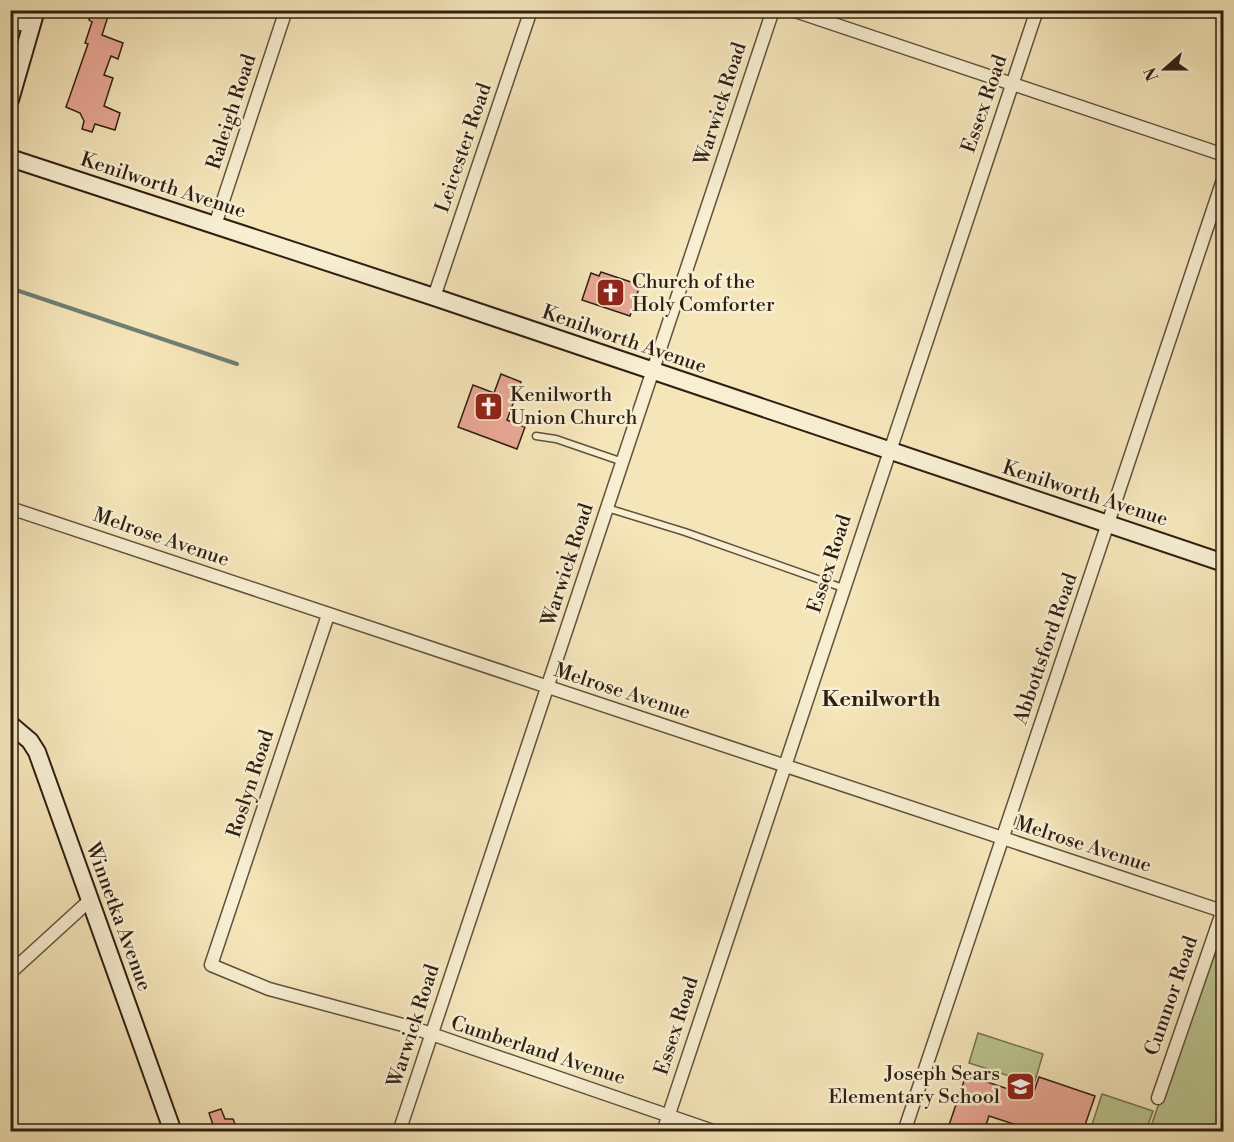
<svg xmlns="http://www.w3.org/2000/svg" width="1234" height="1142" viewBox="0 0 1234 1142" font-family="'Libre Bodoni',serif">
  <style>
    .green { fill: #bbc590; stroke: #757252; stroke-width: 1.5 }
    .lines { fill: none; stroke-linecap: round; stroke-linejoin: round }
    .stream { stroke: #707f72; stroke-width: 4 }
    .building { fill: #eaa896; stroke: #2f1f13; stroke-width: 1.5 }
    .lane-casing { stroke: #60513d; stroke-width: 9 }
    .street-casing { stroke: #60513d; stroke-width: 15 }
    .secondary-casing { stroke: #2f1f13; stroke-width: 20 }
    .lane { stroke: #f8efd2; stroke-width: 6 }
    .street { stroke: #f8efd2; stroke-width: 12 }
    .secondary { stroke: #f8efd2; stroke-width: 16 }
    .labels { text-anchor: middle; dominant-baseline: central; stroke-width: 5; stroke-linejoin: round; paint-order: stroke }
    .street-label { font-size: 20px; fill: #2f1f13; stroke: #f8efd2 }
    .poi-label { font-size: 20px; fill: #2f1f13; stroke: #f8efd2; text-anchor: start }
    .quarter-label { font-size: 22px; font-weight: bold; fill: #2f1f13; stroke: #f8efd2 }
  </style>
  <rect width="100%" height="100%" fill="#f5e6ba"/>
  <filter id="stains"><feTurbulence type="fractalNoise" baseFrequency=".00333" numOctaves="4"/><feColorMatrix values="0 0 0 0 .2 0 0 0 0 .09 0 0 0 0 .02 0 0 0 .5 -.17"/></filter>
  <radialGradient id="worn" r=".72"><stop offset=".6" stop-color="#630" stop-opacity="0"/><stop offset="1" stop-color="#630" stop-opacity=".3"/></radialGradient>
  <g class="green">
    <polygon points="1223,932 1223,1131 1149,1132 1158,1106"/>
    <polygon points="978,1033 1043,1054 1034,1084 969,1063"/>
    <polygon points="1102,1094 1153,1111 1146,1131 1090,1131"/>
  </g>
  <g class="lines">
    <polyline class="stream" points="10,288 237,364"/>
  </g>
  <g class="building">
    <polygon points="92,10 110,10 102,35 123,43 118,59 111,56 104,75 113,78 104,106 120,113 115,130 95,124 92,132 82,129 84,121 80,113 66,107 88,44 85,43 92,22 89,20"/>
    <polygon points="601,272 640,285 630,316 582,300 591,273 599,276"/>
    <polygon points="501,374 521,382 507,420 525,427 517,449 458,427 473,385 494,393"/>
    <polygon points="966,1075 1032,1097 1039,1077 1095,1096 1083,1131 1035,1131 989,1116 984,1131 947,1131"/>
    <polygon points="221,1109 225,1119 233,1119 238,1131 215,1131 209,1113"/>
  </g>
  <g class="lines">
    <defs>
      <g id="lane">
        <polyline points="536,436 556,439 623,462"/>
        <polyline points="607,508 685,532 843,588"/>
      </g>
      <g id="street">
        <polyline points="792,10 1224,155"/>
        <polyline points="10,22 32,26"/>
        <polyline points="215,225 286,10"/>
        <polyline points="434,297 531,10"/>
        <polyline points="10,508 1222,911"/>
        <polyline points="328,615 211,965 269,989 414,1028 716,1132"/>
        <polyline points="10,973 89,901"/>
        <polyline points="1158,1098 1224,907"/>
        <polyline points="399,1132 773,10"/>
        <polyline points="663,1132 1037,10"/>
        <polyline points="904,1132 1224,177"/>
      </g>
      <g id="secondary">
        <polyline points="10,100 36,10"/>
        <polyline points="10,158 434,297 1224,563"/>
        <polyline points="10,724 30,741 37,752 173,1132"/>
      </g>
    </defs>
    <use href="#lane" class="lane-casing"/>
    <use href="#street" class="street-casing"/>
    <use href="#secondary" class="secondary-casing"/>
    <use href="#lane" class="lane"/>
    <use href="#street" class="street"/>
    <use href="#secondary" class="secondary"/>
  </g>
  <defs>
    <symbol id="church-square" viewBox="-11 -11 22 22"><rect x="-9" y="-9" width="18" height="18" rx="4" fill="#8f2418" stroke="#f8efd2"/><path d="M-1.2-6h2.4v3.5h3.3v2.4h-3.3V6h-2.4V-.1h-3.3v-2.4h3.3Z" fill="#fff"/></symbol>
    <symbol id="school-square" viewBox="-11 -11 22 22"><rect x="-9" y="-9" width="18" height="18" rx="4" fill="#8f2418" stroke="#f8efd2"/><path d="M0-5L7-2L0 1L-7-2ZM-4 1L0 2.5L4 1V4Q0 6-4 4Z" fill="#fff"/></symbol>
  </defs>
  <g fill-rule="evenodd">
    <use href="#church-square" x="594" y="276" width="33" height="33"/>
    <use href="#church-square" x="472" y="390" width="33" height="33"/>
    <use href="#school-square" x="1004" y="1070" width="33" height="33"/>
  </g>
  <g class="labels">
    <g class="street-label">
      <text transform="translate(721 104) rotate(-72)">Warwick Road</text>
      <text transform="translate(985 104) rotate(-71)">Essex Road</text>
      <text transform="translate(232 112) rotate(-72)">Raleigh Road</text>
      <text transform="translate(464 148) rotate(-71)">Leicester Road</text>
      <text transform="translate(163 186) rotate(18)">Kenilworth Avenue</text>
      <text transform="translate(624 340) rotate(19)">Kenilworth Avenue</text>
      <text transform="translate(1085 494) rotate(18)">Kenilworth Avenue</text>
      <text transform="translate(161 538) rotate(19)">Melrose Avenue</text>
      <text transform="translate(830 564) rotate(-72)">Essex Road</text>
      <text transform="translate(568 565) rotate(-72)">Warwick Road</text>
      <text transform="translate(1046 649) rotate(-71)">Abbottsford Road</text>
      <text transform="translate(622 692) rotate(18)">Melrose Avenue</text>
      <text transform="translate(251 784) rotate(-72)">Roslyn Road</text>
      <text transform="translate(1083 845) rotate(18)">Melrose Avenue</text>
      <text transform="translate(118 917) rotate(70)">Winnetka Avenue</text>
      <text transform="translate(1172 996) rotate(-71)">Cumnor Road</text>
      <text transform="translate(414 1026) rotate(-72)">Warwick Road</text>
      <text transform="translate(677 1026) rotate(-72)">Essex Road</text>
      <text transform="translate(538 1051) rotate(18)">Cumberland Avenue</text>
    </g>
    <g class="poi-label">
      <text x="632" y="282">Church of the<tspan x="632" dy="23">Holy Comforter</tspan></text>
      <text x="510" y="395">Kenilworth<tspan x="510" dy="23">Union Church</tspan></text>
      <text x="1000" y="1074" text-anchor="end">Joseph Sears<tspan x="1000" dy="23">Elementary School</tspan></text>
    </g>
    <g class="quarter-label">
      <text x="881" y="699">Kenilworth</text>
    </g>
  </g>
  <rect width="1234" height="1142" fill="none" stroke="#f5e6ba" stroke-width="36"/>
  <rect x="12" y="12" width="1210" height="1118" fill="none" stroke="#2f1f13" stroke-width="3"/>
  <rect x="18" y="18" width="1198" height="1106" fill="none" stroke="#2f1f13" stroke-width="1.5"/>
  <g transform="translate(1165 69) rotate(249)" stroke="#f8efd2" stroke-width="4.5" paint-order="stroke">
  <path d="M0-4.5L10 22L0 15L-10 22Z" fill="#2f1f13"/>
  <text y="-9" font-size="16" font-weight="bold" text-anchor="middle" fill="#2f1f13">N</text>
  </g>
  <rect width="100%" height="100%" filter="url(#stains)"/>
  <rect width="100%" height="100%" fill="url(#worn)"/>
</svg>
